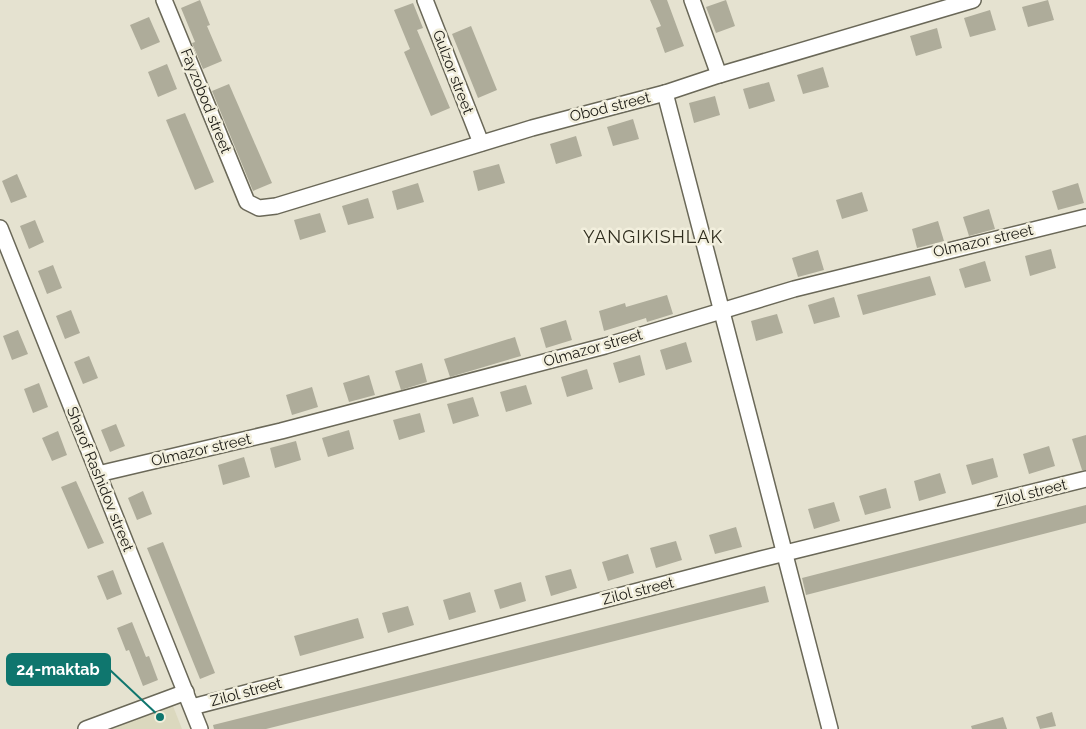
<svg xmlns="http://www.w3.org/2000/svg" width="1086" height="729" viewBox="0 0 1086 729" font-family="Raleway,sans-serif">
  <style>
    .built { fill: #dbd8be }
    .building { fill: #aeac9a }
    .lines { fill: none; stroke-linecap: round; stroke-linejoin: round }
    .street-casing { stroke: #6a6858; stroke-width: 18 }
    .street { stroke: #fff; stroke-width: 15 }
    .labels { text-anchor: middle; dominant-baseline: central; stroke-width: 5; stroke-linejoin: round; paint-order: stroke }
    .street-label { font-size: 15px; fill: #1a1913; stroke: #f2efdd }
    .quarter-label { font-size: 18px; letter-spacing: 1px; fill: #2f2d1e; stroke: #f2efdd }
    .leader { fill: none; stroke: #0f766e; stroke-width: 2 }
    .callout-dot { fill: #0f766e; stroke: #f2efdd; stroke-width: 2 }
    .callout { fill: #0f766e; stroke: #0f766e; stroke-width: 2 }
    .callout-label { font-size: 16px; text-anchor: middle; font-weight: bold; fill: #fff }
  </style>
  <rect width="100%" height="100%" fill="#e5e2d0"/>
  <polygon class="built" points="173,706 182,729 111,729"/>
  <g class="building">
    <polygon points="200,0 210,25 207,26 222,61 203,69 192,43 195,42 181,8"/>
    <polygon points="650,0 667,0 684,46 665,53 656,28 661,26"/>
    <polygon points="726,0 735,26 716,33 706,7"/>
    <polygon points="1048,0 1054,20 1028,27 1022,7"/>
    <polygon points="413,3 423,28 417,30 450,108 431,116 404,52 410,49 394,10"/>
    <polygon points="990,10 996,30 970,37 964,18"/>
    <polygon points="149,17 160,42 141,50 130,25"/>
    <polygon points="471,26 497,90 478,98 452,34"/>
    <polygon points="937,28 942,48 916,56 910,36"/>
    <polygon points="167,64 177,89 158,97 148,72"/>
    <polygon points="823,67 829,87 803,94 797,75"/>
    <polygon points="769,82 775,101 749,109 743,89"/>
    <polygon points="229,84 272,183 253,191 212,91"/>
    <polygon points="715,96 720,115 694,123 689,103"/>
    <polygon points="185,113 214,182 195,190 166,120"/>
    <polygon points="633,119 639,139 613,146 607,127"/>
    <polygon points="576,136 582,156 556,164 550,144"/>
    <polygon points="499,164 505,183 478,191 473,171"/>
    <polygon points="17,174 27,197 11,203 2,181"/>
    <polygon points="418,183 424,202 397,210 392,191"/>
    <polygon points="1078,183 1084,203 1058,210 1052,191"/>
    <polygon points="862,192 868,211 842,219 836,200"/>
    <polygon points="368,198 374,218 348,225 342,206"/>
    <polygon points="989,209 995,229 969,236 963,217"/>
    <polygon points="320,213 326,232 300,240 294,220"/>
    <polygon points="35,220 44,242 29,249 20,226"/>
    <polygon points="938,221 944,241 917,248 912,229"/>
    <polygon points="1051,249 1056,268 1030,276 1025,256"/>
    <polygon points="818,250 824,270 798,277 792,258"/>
    <polygon points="985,261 991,281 965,288 959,269"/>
    <polygon points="53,265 62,288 47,294 38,271"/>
    <polygon points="930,276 936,295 863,315 857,295"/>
    <polygon points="667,295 673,314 647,322 646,318 604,331 599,311 625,303 626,307"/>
    <polygon points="834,297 840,317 814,324 808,305"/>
    <polygon points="71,310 80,333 65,339 56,316"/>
    <polygon points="777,314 783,333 756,341 751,321"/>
    <polygon points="566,320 572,340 546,348 540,328"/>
    <polygon points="18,330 28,354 12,360 3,336"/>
    <polygon points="515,337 521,356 450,377 444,359"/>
    <polygon points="686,342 692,362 666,370 660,350"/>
    <polygon points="640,355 645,375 619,383 613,363"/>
    <polygon points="89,356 98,378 83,384 74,362"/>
    <polygon points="422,363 427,382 401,390 395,371"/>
    <polygon points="587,369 593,389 567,397 561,377"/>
    <polygon points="369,375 375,395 349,402 343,383"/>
    <polygon points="39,383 48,407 33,413 24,389"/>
    <polygon points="526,385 532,404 506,412 500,392"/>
    <polygon points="312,387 318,407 292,415 286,395"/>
    <polygon points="473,397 479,416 453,424 447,404"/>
    <polygon points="420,413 425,432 399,440 393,420"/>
    <polygon points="116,424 125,446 110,452 101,430"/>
    <polygon points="349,430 354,449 328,457 322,438"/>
    <polygon points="58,431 67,455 52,461 42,438"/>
    <polygon points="1086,435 1086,470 1082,470 1072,439"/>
    <polygon points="296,441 301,460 275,468 270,448"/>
    <polygon points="1049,446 1055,466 1029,474 1023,454"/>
    <polygon points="244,457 250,477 223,485 218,465"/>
    <polygon points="993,458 998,477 972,485 966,465"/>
    <polygon points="940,473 946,493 919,501 914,481"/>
    <polygon points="76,481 104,543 88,549 61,487"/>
    <polygon points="886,488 891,508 865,515 859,496"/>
    <polygon points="143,491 152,514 137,520 128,498"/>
    <polygon points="834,502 840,521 814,529 808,509"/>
    <polygon points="1086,505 1086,523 806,595 802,578"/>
    <polygon points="736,527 742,547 715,554 709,535"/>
    <polygon points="676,541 682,560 656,568 650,548"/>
    <polygon points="163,542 215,673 200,679 147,548"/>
    <polygon points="628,554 634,573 608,581 602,562"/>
    <polygon points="571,569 577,588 551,596 545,576"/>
    <polygon points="113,570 122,594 107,600 97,576"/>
    <polygon points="521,582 526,601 500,609 494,590"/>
    <polygon points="765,586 769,602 266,729 214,729 213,725"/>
    <polygon points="470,592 476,612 449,620 443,600"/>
    <polygon points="408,606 414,625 388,633 382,613"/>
    <polygon points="358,618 364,638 300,656 294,636"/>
    <polygon points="132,622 146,657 149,656 158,680 143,686 129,650 126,651 117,628"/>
    <polygon points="1052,712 1056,726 1040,729 1036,717"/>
    <polygon points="1003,717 1007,729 972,729 971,726"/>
  </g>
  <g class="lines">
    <defs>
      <g id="street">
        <polyline points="164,0 247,202 259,208 276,206 532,128 665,93 719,75 973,0"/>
        <polyline points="425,0 481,143"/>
        <polyline points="692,0 719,75"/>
        <path d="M 665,93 C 722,305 774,517 830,729"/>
        <polyline points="0,228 200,729"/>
        <polyline points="98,474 281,431 605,346 794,289 1086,217"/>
        <polyline points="192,707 761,559 1086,479"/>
        <polyline points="86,729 186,692"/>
      </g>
    </defs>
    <use href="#street" class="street-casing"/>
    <use href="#street" class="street"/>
  </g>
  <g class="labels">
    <g class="street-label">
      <text transform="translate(453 72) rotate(69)">Gulzor street</text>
      <text transform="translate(206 101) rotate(68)">Fayzobod street</text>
      <text transform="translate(610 107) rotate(-14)">Obod street</text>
      <text transform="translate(983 241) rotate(-13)">Olmazor street</text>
      <text transform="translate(593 348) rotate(-16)">Olmazor street</text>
      <text transform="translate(201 450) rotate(-13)">Olmazor street</text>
      <text transform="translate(100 479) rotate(68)">Sharof Rashidov street</text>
      <text transform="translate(1031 493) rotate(-14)">Zilol street</text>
      <text transform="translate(638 591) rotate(-14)">Zilol street</text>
      <text transform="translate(246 692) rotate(-15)">Zilol street</text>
    </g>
    <g class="quarter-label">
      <text x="653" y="236">YANGIKISHLAK</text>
    </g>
  </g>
  <path class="leader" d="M160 717L110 670"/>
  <circle class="callout-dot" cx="160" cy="717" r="5"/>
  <rect class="callout" x="7" y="654" width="103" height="31" rx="5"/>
  <g class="callout-label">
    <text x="58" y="675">24-maktab</text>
  </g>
</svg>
